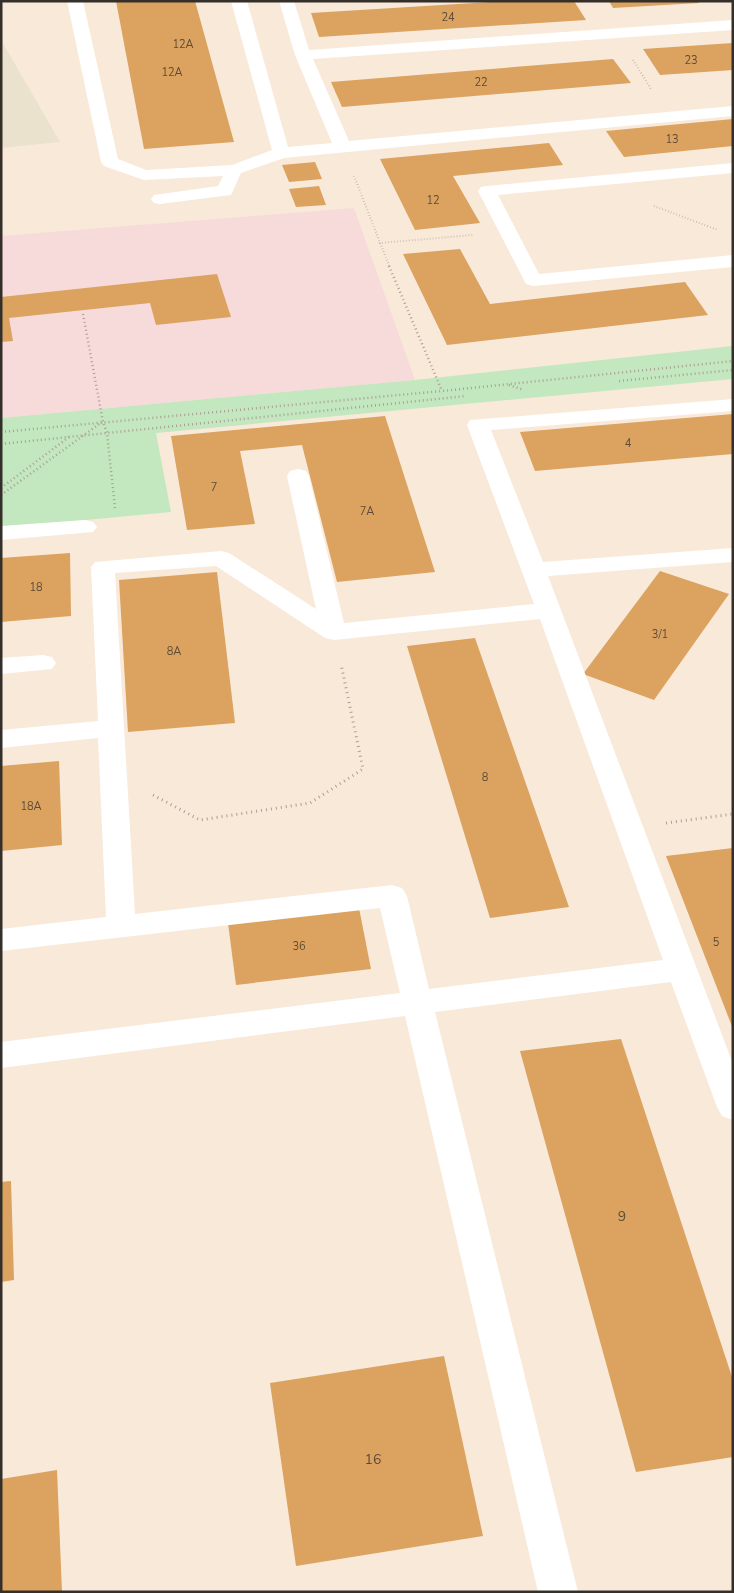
<svg xmlns="http://www.w3.org/2000/svg" width="734" height="1593" viewBox="0 0 734 1593" font-family="'Nunito Sans',sans-serif">
  <style>
    .industrial { fill: #eae2cc }
    .education { fill: #f6dbda }
    .green { fill: #c3e7bf }
    .building { fill: #dba260 }
    .lines { fill: none; stroke-linecap: round; stroke-linejoin: round }
    .path-far2 { stroke: #ab9f93; stroke-width: 2; stroke-dasharray: 0.5 2.5; stroke-linecap: butt }
    .path-far1 { stroke: #ab9f93; stroke-width: 2.5; stroke-dasharray: 1 3; stroke-linecap: butt }
    .path { stroke: #ab9f93; stroke-width: 3; stroke-dasharray: 1 4; stroke-linecap: butt }
    .minor { fill: #fff; fill-rule: evenodd }
    .labels { text-anchor: middle; dominant-baseline: central; stroke-width: 5; stroke-linejoin: round; paint-order: stroke }
    .number-label { font-size: 11px; fill: #5e4c37 }
    .near-number-label { font-size: 14px; fill: #5e4c37 }
  </style>
  <rect width="100%" height="100%" fill="#f9e9d9"/>
  <polygon class="industrial" points="1,40 60,142 1,148"/>
  <polygon class="education" points="354,208 415,380 1,418 1,236"/>
  <polygon class="green" points="733,346 733,379 156,433 171,512 1,528 1,418 415,380"/>
  <g class="building">
    <polygon points="116,1 195,1 234,142 144,149"/>
    <polygon points="507,1 574,1 586,20 319,37 311,13"/>
    <polygon points="609,1 699,1 699,3 613,8"/>
    <polygon points="733,43 733,70 660,75 643,49"/>
    <polygon points="613,59 631,83 342,107 331,82"/>
    <polygon points="733,119 733,146 624,157 606,131"/>
    <polygon points="549,143 563,165 453,176 480,223 415,230 380,159"/>
    <polygon points="315,162 322,179 289,182 282,165"/>
    <polygon points="319,186 326,205 296,207 289,189"/>
    <polygon points="460,249 490,304 685,282 708,315 447,345 403,254"/>
    <polygon points="217,274 231,317 156,325 150,303 9,318 13,341 1,342 1,297"/>
    <polygon points="733,414 733,454 535,471 520,432"/>
    <polygon points="385,416 435,572 337,582 302,445 240,451 255,524 187,530 171,436"/>
    <polygon points="70,553 71,616 1,622 1,558"/>
    <polygon points="660,571 729,594 654,700 583,674"/>
    <polygon points="217,572 235,723 128,732 119,580"/>
    <polygon points="475,638 569,907 490,918 407,646"/>
    <polygon points="59,761 62,845 1,851 1,766"/>
    <polygon points="733,848 733,1029 666,856"/>
    <polygon points="359,908 371,969 236,985 228,923"/>
    <polygon points="621,1039 733,1380 733,1457 636,1472 520,1051"/>
    <polygon points="11,1181 14,1280 1,1282 1,1182"/>
    <polygon points="444,1356 483,1536 296,1566 270,1383"/>
    <polygon points="57,1470 62,1592 1,1592 1,1479"/>
  </g>
  <g class="lines">
    <g class="path-far2">
      <polyline points="633,60 651,89"/>
      <polyline points="354,176 390,268"/>
      <polyline points="654,206 718,230"/>
      <polyline points="379,243 473,235"/>
    </g>
    <g class="path-far1">
      <polyline points="389,266 442,391"/>
      <polyline points="83,314 103,422 107,433 115,508"/>
      <polyline points="619,381 733,370"/>
      <polyline points="509,385 524,390"/>
      <polyline points="1,432 442,391 733,361"/>
      <polyline points="1,444 466,396"/>
      <polyline points="1,488 69,437"/>
      <polyline points="1,495 102,422"/>
    </g>
    <g class="path">
      <polyline points="153,795 200,820 310,803 363,769 341,664"/>
      <polyline points="666,823 733,814"/>
    </g>
    <g class="minor">
      <polygon points="67,1 83,1 118,159 146,170 232,165 272,150 231,1 247,1 288,147 332,143 295,55 279,1 294,1 309,50 733,20 733,30 313,59 349,141 733,106 733,116 284,158 241,173 231,195 160,204 154,203 151,199 154,195 218,186 223,176 144,180 104,166 101,162"/>
      <polygon points="733,163 733,173 498,195 539,274 733,255 733,267 533,286 526,284 478,191 481,187 487,186"/>
      <path d="M 733,399 L 733,411 L 491,430 L 543,562 L 733,548 L 733,562 L 548,576 L 733,1064 L 733,1120 L 722,1116 L 717,1107 L 671,982 L 435,1012 L 578,1592 L 538,1592 L 405,1016 L 1,1068 L 1,1042 L 400,993 L 380,908 L 1,951 L 1,929 L 106,917 L 98,738 L 1,748 L 1,730 L 98,721 L 91,567 L 95,562 L 221,551 L 229,553 L 316,609 L 287,476 L 290,471 L 298,469 L 306,471 L 309,476 L 344,623 L 534,604 L 467,425 L 470,420 ZM 216,566 L 325,638 L 334,640 L 540,619 L 663,960 L 429,989 L 407,896 L 402,888 L 392,885 L 135,914 L 115,573 Z"/>
      <polygon points="85,520 93,522 97,527 93,532 1,540 1,526"/>
      <polygon points="43,655 52,657 56,663 52,669 1,674 1,658"/>
    </g>
  </g>
  <g class="labels">
    <g class="number-label">
      <text x="448" y="17">24</text>
      <text x="183" y="44">12А</text>
      <text x="691" y="60">23</text>
      <text x="172" y="72">12А</text>
      <text x="481" y="82">22</text>
      <text x="672" y="139">13</text>
      <text x="433" y="200">12</text>
      <text x="628" y="443">4</text>
      <text x="214" y="487">7</text>
      <text x="367" y="511">7А</text>
      <text x="36" y="587">18</text>
      <text x="660" y="634">3/1</text>
      <text x="174" y="651">8А</text>
      <text x="485" y="777">8</text>
      <text x="31" y="806">18А</text>
      <text x="716" y="942">5</text>
      <text x="299" y="946">36</text>
    </g>
    <g class="near-number-label">
      <text x="622" y="1216">9</text>
      <text x="373" y="1459">16</text>
    </g>
  </g>
  <rect width="734" height="1593" fill="none" stroke="#352f29" stroke-width="5"/>
</svg>
